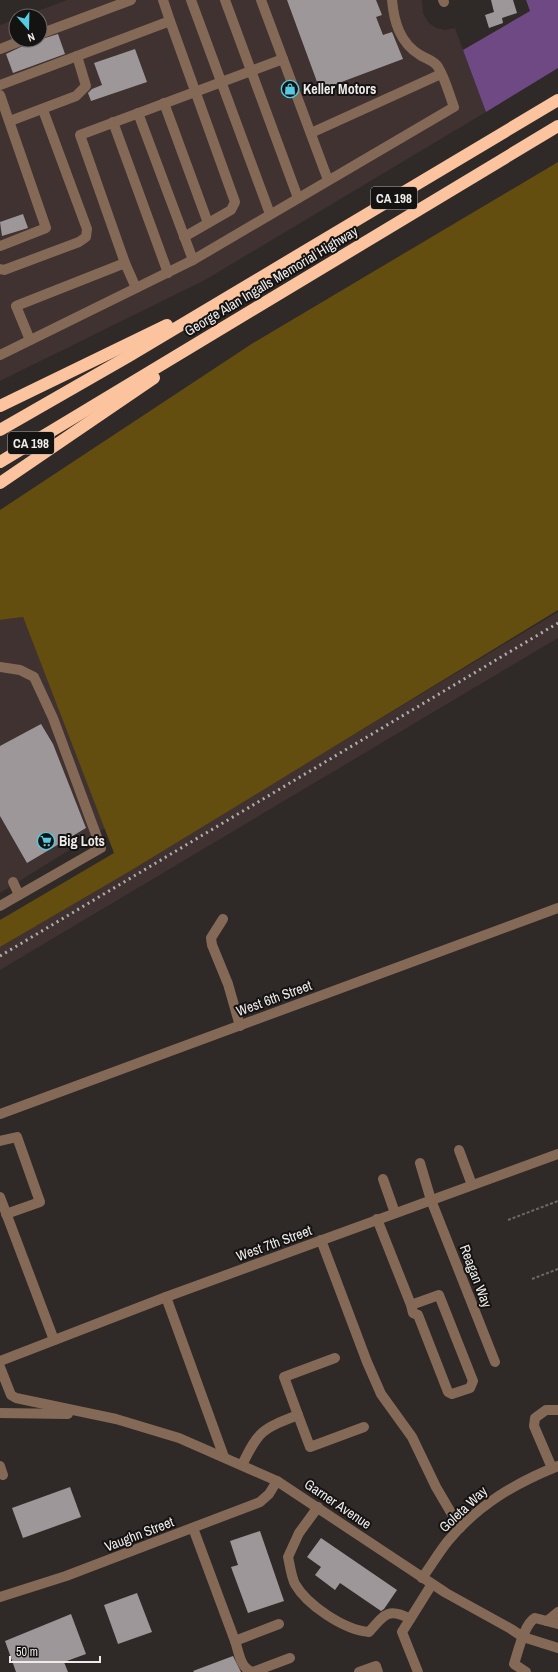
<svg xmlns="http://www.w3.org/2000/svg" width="558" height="1672" viewBox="0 0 558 1672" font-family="'Archivo Narrow',sans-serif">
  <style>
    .built { fill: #3f3231 }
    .green { fill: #634d0f }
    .water { fill: #6f4983 }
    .building { fill: #9e979a }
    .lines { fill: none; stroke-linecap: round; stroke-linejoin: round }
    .path { stroke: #6e6968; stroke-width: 2; stroke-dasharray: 3 2; stroke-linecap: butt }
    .minor { stroke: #856957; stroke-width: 10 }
    .highway { stroke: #fbc39e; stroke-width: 12 }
    .rail { stroke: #b1adac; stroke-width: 3; stroke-dasharray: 2 4; stroke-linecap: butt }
    .labels { text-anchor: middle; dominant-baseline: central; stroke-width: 4; stroke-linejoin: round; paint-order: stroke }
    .shield { fill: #151212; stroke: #aeaaaa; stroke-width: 1 }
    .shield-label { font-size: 13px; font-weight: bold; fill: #efebeb }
    .poi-label { font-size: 14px; font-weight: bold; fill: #efebeb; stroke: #151212; text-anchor: start }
    .street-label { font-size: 14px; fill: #efebeb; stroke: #151212 }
  </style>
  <rect width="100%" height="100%" fill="#2f2928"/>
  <g class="built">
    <polygon points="67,0 422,0 423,13 428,22 436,28 445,30 455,28 486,112 205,280 0,381 0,25 16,19 16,40 40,40 40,16 24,16"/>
    <polygon points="558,612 558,638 0,970 0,947"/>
    <polygon points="23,617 105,828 0,893 0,620"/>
  </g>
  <polygon class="green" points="558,162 558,610 130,871 0,947 0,920 114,853 23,617 0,620 0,510 253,343"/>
  <polygon class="water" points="526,0 558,0 558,68 486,112 463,50 530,11"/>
  <g class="building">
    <polygon points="287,0 376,0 382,15 376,17 383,35 392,32 403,59 320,90"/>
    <polygon points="491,0 513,0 517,13 502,18 503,23 489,28 485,15 494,12"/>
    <polygon points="58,34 65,54 13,73 6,54 29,43"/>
    <polygon points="135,49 147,82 91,101 88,93 92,89 102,85 94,63"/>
    <polygon points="23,214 28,228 2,236 0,222"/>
    <polygon points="41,724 53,744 86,828 27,863 0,816 0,746"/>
    <polygon points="70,1487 81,1517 23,1538 12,1508"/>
    <polygon points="260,1531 284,1601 248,1613 231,1567 238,1565 230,1541"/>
    <polygon points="321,1538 397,1590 384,1609 381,1611 340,1583 335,1590 315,1575 321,1567 307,1557"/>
    <polygon points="137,1593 152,1632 118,1644 104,1605"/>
    <polygon points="71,1614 86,1654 64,1662 68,1672 16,1672 5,1641"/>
    <polygon points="233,1656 241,1672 194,1672 193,1671"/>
  </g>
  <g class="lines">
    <g class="path">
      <polyline points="508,1220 558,1201"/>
      <polyline points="532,1279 558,1269"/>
    </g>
    <g class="minor">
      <polyline points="191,0 270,214"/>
      <polyline points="225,0 298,198"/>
      <polyline points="261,0 328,180"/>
      <polyline points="443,0 444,2"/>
      <polyline points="170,21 235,202 231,210 184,237"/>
      <polyline points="40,34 131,0"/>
      <polyline points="0,49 23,40"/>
      <polyline points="0,85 170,21 163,0"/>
      <polyline points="0,95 46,228 0,246"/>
      <polyline points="164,103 208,223"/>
      <polyline points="138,113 193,260"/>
      <polyline points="10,121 76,96 86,86 77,56"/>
      <polyline points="113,122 168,273"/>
      <polyline points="311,133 441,74"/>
      <polyline points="125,263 136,288"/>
      <polyline points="0,269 4,270 79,242 86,237 87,229 43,110"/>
      <polyline points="30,340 16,306 125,263 80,135 283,59"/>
      <path d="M 0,355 L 193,260 L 454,107 C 449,94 445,78 438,67 C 434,60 426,59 420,55 C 400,43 394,22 392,0"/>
      <polyline points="0,667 20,670 34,677 53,718 101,848 0,906"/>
      <polyline points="13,882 19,895"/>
      <polyline points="223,919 211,938 212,945 228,984 240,1026"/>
      <polyline points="0,1114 558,908"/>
      <polyline points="0,1141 17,1137 40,1202 6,1214"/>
      <polyline points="459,1150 472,1185"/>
      <polyline points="420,1163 431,1200 495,1362"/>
      <polyline points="383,1179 395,1213"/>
      <polyline points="0,1197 54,1340"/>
      <polyline points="377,1219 411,1305 413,1313 418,1315 448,1392 452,1394 470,1388 473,1381 439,1295 411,1305"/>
      <polyline points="321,1240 367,1362 381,1394 412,1437 436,1487 460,1528"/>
      <polyline points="166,1297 224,1457"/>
      <polyline points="0,1361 166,1297 558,1154"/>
      <polyline points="0,1367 11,1395 16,1398 116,1419 179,1438 277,1481 446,1593 511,1629 523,1637 558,1648"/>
      <polyline points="0,1413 68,1414"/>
      <polyline points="298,1415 310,1447 364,1427"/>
      <path d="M 242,1465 C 259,1430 262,1429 298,1415 L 284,1377 L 335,1358"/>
      <polyline points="0,1466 3,1475"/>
      <polyline points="552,1468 534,1426 535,1418 546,1410 558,1410"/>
      <path d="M 318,1507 L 299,1533 L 288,1557 C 290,1565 291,1576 295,1584 C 307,1605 344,1630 369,1632 C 384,1615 388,1607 410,1619"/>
      <polyline points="193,1528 235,1641 279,1624"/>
      <path d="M 422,1578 C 431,1566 439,1552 448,1541 C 478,1505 515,1483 558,1466"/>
      <polyline points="0,1597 66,1576 260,1502 269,1494 277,1481"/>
      <polyline points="547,1621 558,1612"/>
      <path d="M 235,1641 C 239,1652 240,1669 253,1672 L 290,1658"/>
      <polyline points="359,1672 376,1666 378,1672"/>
      <polyline points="418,1672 402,1632 432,1584"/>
      <path d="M 526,1672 L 514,1664 C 518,1652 524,1624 535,1618 L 558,1624"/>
    </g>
    <g class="highway">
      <polyline points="0,406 167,325"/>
      <polyline points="0,430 129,356 558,100"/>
      <polyline points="0,462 558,126"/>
      <polyline points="0,483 154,378"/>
    </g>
    <polyline class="rail" points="0,956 558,623"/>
  </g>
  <defs>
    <symbol id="shop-ring" viewBox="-11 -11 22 22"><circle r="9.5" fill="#151212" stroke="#55cae0" stroke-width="1.5"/><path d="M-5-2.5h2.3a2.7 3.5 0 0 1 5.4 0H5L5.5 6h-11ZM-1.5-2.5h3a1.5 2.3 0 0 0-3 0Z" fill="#55cae0"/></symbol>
    <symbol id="supermarket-ring" viewBox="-11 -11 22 22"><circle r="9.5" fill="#151212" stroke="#55cae0" stroke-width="1.5"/><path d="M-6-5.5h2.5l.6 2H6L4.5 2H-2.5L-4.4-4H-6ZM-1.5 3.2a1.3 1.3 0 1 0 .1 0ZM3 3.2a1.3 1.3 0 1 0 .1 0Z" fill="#55cae0"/></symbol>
  </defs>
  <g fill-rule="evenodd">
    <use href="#shop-ring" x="280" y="79" width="20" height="20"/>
    <use href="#supermarket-ring" x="36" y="831" width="20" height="20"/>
  </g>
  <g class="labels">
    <g class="shield">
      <rect x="371" y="187" width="46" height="22" rx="3"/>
      <rect x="8" y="432" width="46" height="22" rx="3"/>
    </g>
    <g class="shield-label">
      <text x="394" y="198">CA 198</text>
      <text x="31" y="443">CA 198</text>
    </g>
    <g class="poi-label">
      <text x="303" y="89">Keller Motors</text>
      <text x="59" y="841">Big Lots</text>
    </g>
    <g class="street-label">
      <text transform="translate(271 281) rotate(-31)">George Alan Ingalls Memorial Highway</text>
      <text transform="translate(274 998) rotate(-20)">West 6th Street</text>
      <text transform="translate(274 1243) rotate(-20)">West 7th Street</text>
      <text transform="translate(476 1276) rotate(69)">Reagan Way</text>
      <text transform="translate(338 1504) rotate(34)">Garner Avenue</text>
      <text transform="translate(463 1509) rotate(-43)">Goleta Way</text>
      <text transform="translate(139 1534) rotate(-21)">Vaughn Street</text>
    </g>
  </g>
  <g transform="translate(28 28) rotate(160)"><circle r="19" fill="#151212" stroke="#6c6969"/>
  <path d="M0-3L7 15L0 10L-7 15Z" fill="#55cae0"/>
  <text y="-6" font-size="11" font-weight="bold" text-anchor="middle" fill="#efebeb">N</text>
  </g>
  <path d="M10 1656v6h90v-6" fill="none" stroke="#efebeb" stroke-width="2"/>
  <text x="16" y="1656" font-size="12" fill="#efebeb" stroke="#151212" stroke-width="3" paint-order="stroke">50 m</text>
</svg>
